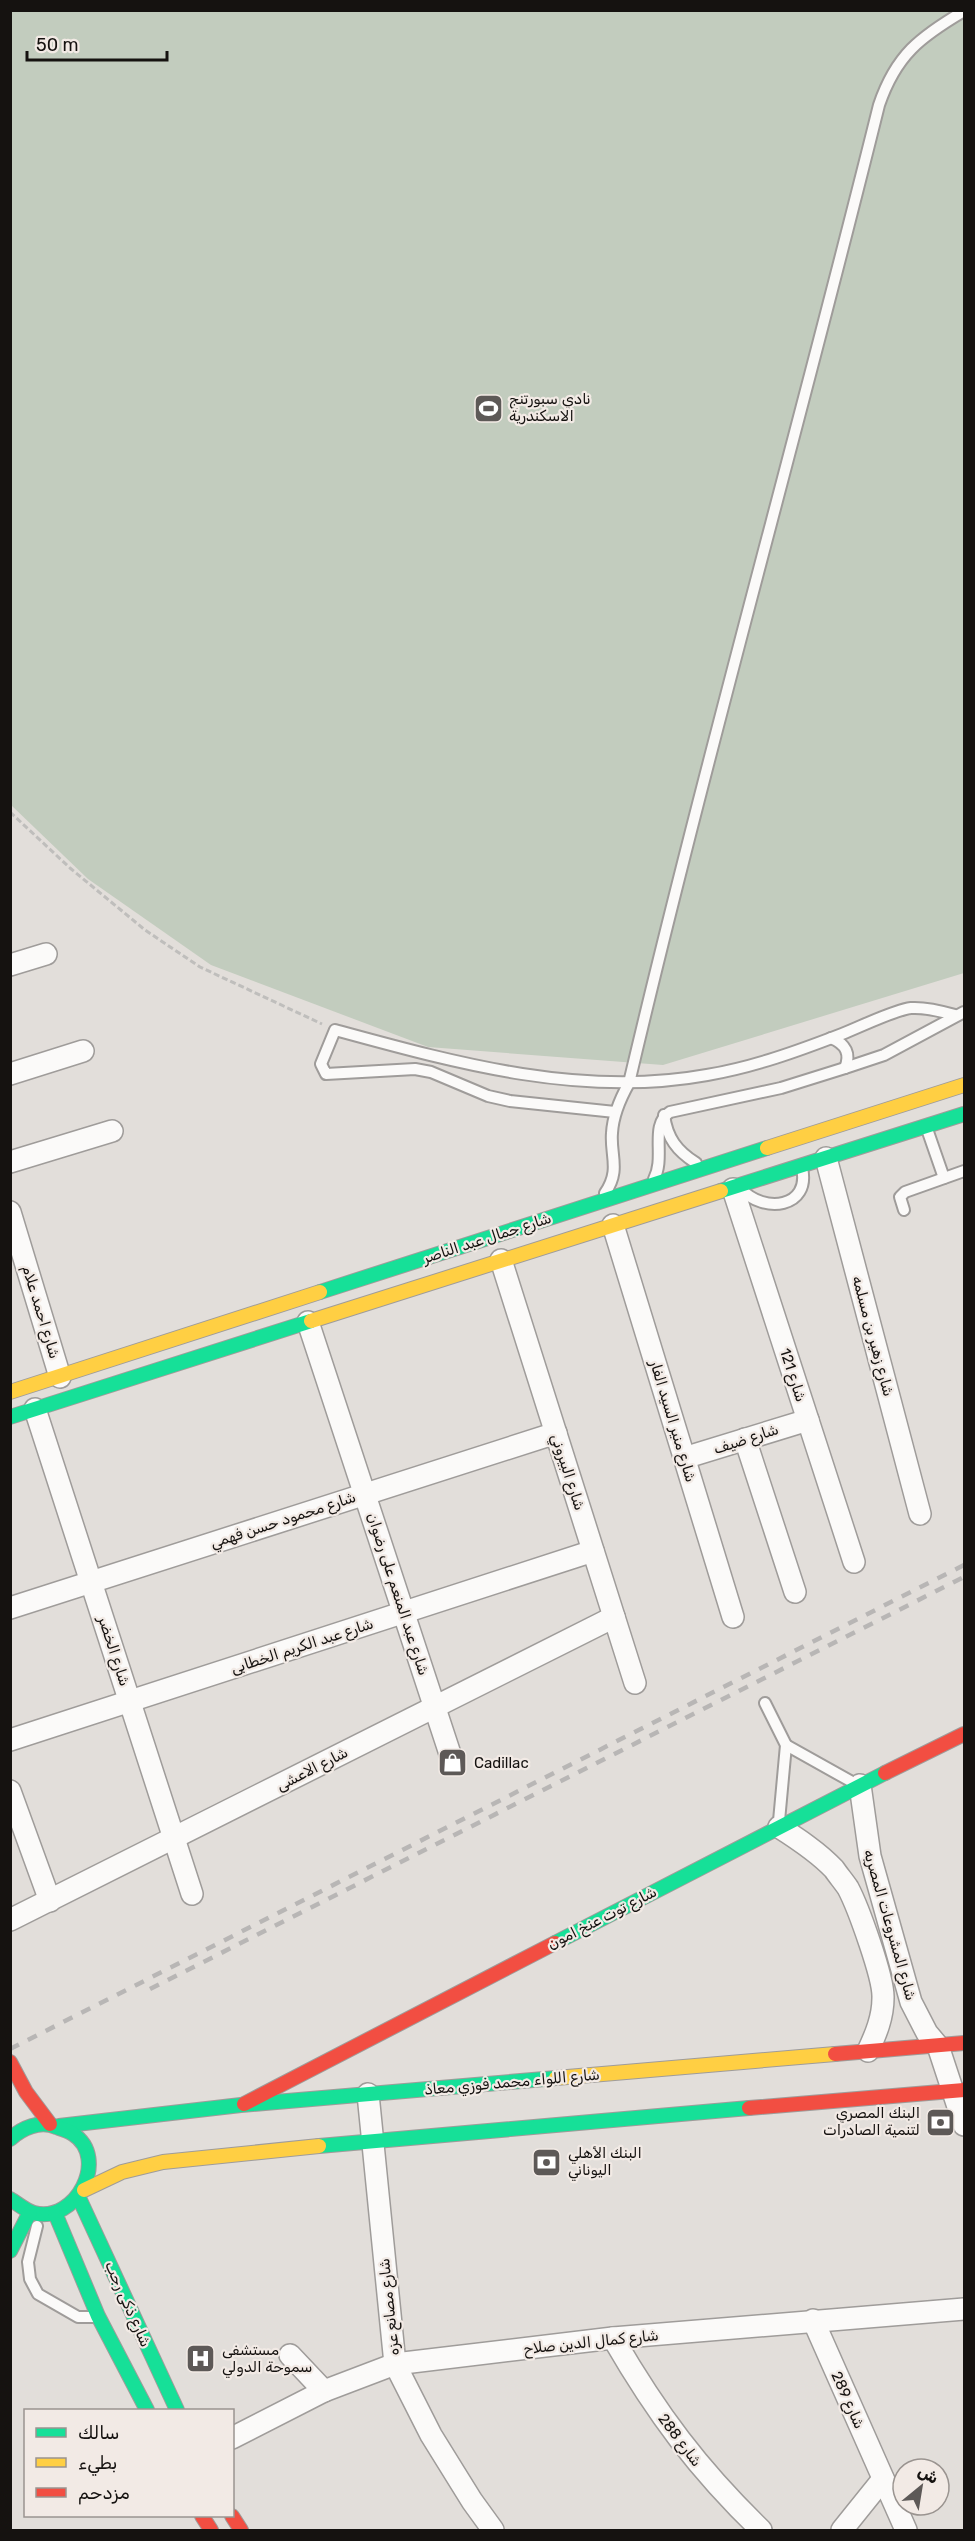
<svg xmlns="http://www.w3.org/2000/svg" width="975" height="2541" viewBox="0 0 975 2541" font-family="Rubik,Vazirmatn,sans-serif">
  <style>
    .green { fill: #c2ccbe }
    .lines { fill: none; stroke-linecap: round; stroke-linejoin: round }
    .lane-casing { stroke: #9f9c9a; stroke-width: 14 }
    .street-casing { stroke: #9f9c9a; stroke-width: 24 }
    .fast-casing { stroke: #9f9c9a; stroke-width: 16 }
    .slow-casing { stroke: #9f9c9a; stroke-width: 16 }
    .jam-casing { stroke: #9f9c9a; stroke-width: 16 }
    .path { stroke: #bfbebc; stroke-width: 3; stroke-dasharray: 6 3; stroke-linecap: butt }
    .lane { stroke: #fbfaf9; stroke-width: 10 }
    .street { stroke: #fbfaf9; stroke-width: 21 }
    .fast { stroke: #16e098; stroke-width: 14 }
    .slow { stroke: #ffcf43; stroke-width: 14 }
    .jam { stroke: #f24e42; stroke-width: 14 }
    .rail { stroke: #b8b6b5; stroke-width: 4.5; stroke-dasharray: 10 10; stroke-linecap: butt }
    .labels { text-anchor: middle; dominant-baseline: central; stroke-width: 4.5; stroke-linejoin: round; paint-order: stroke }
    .poi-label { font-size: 15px; fill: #151210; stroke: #f2eae5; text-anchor: start }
    .street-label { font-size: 15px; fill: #151210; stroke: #f2eae5 }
  </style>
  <rect width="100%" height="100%" fill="#e2deda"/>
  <polygon class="green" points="10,11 964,11 964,973 663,1065 428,1047 211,965 88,879 11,805"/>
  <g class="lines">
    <defs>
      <g id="lane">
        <path d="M 831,1038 C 846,1044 851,1054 845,1068"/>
        <path d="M 615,1112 L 510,1101 L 488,1096 L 431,1072 L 415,1069 L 326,1074 L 321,1064 L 335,1030 C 456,1063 581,1098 707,1075 C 754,1067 798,1051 842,1034 C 860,1027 894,1010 911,1008 C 926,1007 941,1011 955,1015"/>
        <path d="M 664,1115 C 667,1138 677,1151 696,1163"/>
        <polyline points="927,1129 944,1178"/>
        <path d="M 654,1179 C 666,1157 649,1125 670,1112 L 781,1088 L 845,1068 L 884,1055 L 964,1012"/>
        <path d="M 741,1189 C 764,1214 811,1208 802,1168"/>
        <path d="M 605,1193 C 621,1170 610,1155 612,1133 C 613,1115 620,1099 629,1083 C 706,756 798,432 879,105 C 896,55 920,37 964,11"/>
        <polyline points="904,1210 900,1197 905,1192 964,1171"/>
        <polyline points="765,1703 786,1745 779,1821"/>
        <polyline points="786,1745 854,1783"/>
        <polyline points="37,2226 28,2262 30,2279 38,2294 78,2317 94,2317"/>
      </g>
      <g id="street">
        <polyline points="10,965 46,954"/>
        <polyline points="10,1074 83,1051"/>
        <polyline points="826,1158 920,1514"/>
        <polyline points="10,1162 112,1131"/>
        <polyline points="733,1189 854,1562"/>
        <polyline points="10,1212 60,1377"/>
        <polyline points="613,1225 733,1617"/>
        <polyline points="501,1260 635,1683"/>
        <polyline points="308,1322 453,1763"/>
        <polyline points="35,1409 192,1894"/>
        <polyline points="745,1439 795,1592"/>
        <polyline points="684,1458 808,1420"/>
        <polyline points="10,1608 556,1433"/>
        <polyline points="10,1740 593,1551"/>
        <polyline points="860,1785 870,1856 911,2002 927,2033 938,2046 964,2125"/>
        <polyline points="10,1791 50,1901"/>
        <path d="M 779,1827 C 798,1839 818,1852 834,1869 C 838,1875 844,1882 848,1888 C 858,1907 884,1978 883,1998 C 883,2017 876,2034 868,2051"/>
        <polyline points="10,1920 614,1617"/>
        <polyline points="368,2094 395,2364 431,2435 472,2501 493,2530"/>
        <polyline points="813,2320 906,2530"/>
        <path d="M 613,2338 C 657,2414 698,2469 761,2530"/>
        <polyline points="290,2355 324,2391"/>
        <polyline points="232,2438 324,2391 395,2364 613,2338 964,2309"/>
        <polyline points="842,2530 883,2479"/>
      </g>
      <g id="fast">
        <polyline points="721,1191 964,1114"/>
        <polyline points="320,1292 767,1148"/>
        <polyline points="10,1417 311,1321"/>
        <polyline points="555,1943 885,1773"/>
        <polyline points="59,2126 241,2105 556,2078"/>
        <path d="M 10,2139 C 22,2128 40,2120 56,2127 C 62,2129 69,2131 73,2134 C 110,2158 76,2224 34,2213 C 26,2211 17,2203 10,2199"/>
        <polyline points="319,2146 749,2108"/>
        <polyline points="79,2198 177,2410"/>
        <polyline points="55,2213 98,2316 147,2410"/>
        <polyline points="10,2251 30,2212"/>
      </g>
      <g id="slow">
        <polyline points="767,1148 964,1085"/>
        <polyline points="311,1321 721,1191"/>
        <polyline points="10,1392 320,1292"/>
        <polyline points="556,2078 835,2054"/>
        <polyline points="84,2190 122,2172 163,2162 319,2146"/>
      </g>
      <g id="jam">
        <polyline points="885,1773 964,1734"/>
        <polyline points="835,2054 964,2043"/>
        <polyline points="10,2062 26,2092 50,2124"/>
        <polyline points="244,2104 555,1943"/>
        <polyline points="749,2108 964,2090"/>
        <polyline points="202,2516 211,2530"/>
        <polyline points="232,2516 241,2530"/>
      </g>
    </defs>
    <use href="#lane" class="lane-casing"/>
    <use href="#street" class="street-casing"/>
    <use href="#fast" class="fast-casing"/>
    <use href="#slow" class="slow-casing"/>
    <use href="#jam" class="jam-casing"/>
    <polyline class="path" points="10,812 70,868 145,930 200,967 322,1024"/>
    <use href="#lane" class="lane"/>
    <use href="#street" class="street"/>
    <use href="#fast" class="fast"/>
    <use href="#slow" class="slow"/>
    <use href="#jam" class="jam"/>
    <g class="rail">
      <polyline points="150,1989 964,1577"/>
      <polyline points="10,2049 964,1565"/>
    </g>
  </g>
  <defs>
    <symbol id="stadium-square" viewBox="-11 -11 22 22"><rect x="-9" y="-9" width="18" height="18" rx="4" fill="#5d5957" stroke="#f2eae5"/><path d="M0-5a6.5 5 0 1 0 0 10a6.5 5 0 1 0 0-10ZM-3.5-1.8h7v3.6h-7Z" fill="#fff"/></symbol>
    <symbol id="shop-square" viewBox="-11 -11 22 22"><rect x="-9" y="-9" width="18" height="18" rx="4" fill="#5d5957" stroke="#f2eae5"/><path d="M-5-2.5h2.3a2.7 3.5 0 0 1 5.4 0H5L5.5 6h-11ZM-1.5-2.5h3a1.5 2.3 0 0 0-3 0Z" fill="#fff"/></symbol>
    <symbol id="bank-square" viewBox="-11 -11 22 22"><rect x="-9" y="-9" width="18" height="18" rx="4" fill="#5d5957" stroke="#f2eae5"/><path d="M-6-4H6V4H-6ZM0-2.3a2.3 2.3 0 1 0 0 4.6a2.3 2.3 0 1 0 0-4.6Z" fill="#fff"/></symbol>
    <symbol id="hospital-square" viewBox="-11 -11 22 22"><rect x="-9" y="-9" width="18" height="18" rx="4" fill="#5d5957" stroke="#f2eae5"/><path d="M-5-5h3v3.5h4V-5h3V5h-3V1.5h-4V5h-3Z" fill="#fff"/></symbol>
  </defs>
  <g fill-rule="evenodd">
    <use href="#stadium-square" x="472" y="392" width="33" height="33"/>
    <use href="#shop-square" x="436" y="1746" width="33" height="33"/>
    <use href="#bank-square" x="924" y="2106" width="33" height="33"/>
    <use href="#bank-square" x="530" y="2146" width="33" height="33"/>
    <use href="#hospital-square" x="184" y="2342" width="33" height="33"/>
  </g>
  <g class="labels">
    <g class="poi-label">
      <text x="509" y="399">نادي سبورتنج<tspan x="509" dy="17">الاسكندرية</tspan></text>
      <text x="474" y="1763">Cadillac</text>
      <text x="920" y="2113" text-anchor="end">البنك المصري<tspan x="920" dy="17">لتنمية الصادرات</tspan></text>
      <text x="568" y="2153">البنك الأهلي<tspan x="568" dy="17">اليوناني</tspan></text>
      <text x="222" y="2350">مستشفى<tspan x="222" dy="17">سموحة الدولي</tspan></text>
    </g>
    <g class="street-label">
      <text transform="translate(487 1238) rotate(-18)">شارع جمال عبد الناصر</text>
      <text transform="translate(41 1312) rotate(73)">شارع احمد علام</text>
      <text transform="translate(873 1336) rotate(75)">شارع زهير بن مسلمه</text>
      <text transform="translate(793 1375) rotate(72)">شارع 121</text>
      <text transform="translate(673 1421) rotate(73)">شارع منير السيد الفار</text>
      <text transform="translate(746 1439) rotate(-18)">شارع ضيف</text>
      <text transform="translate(568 1472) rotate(72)">شارع البيروني</text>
      <text transform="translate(283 1520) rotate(-18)">شارع محمود حسن فهمي</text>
      <text transform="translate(398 1594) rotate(72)">شارع عبد المنعم على رضوان</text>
      <text transform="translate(302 1646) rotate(-18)">شارع عبد الكريم الخطابى</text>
      <text transform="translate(114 1651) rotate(72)">شارع الخضر</text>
      <text transform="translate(312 1769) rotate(-27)">شارع الاعشى</text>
      <text transform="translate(602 1918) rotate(-27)">شارع توت عنخ امون</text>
      <text transform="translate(890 1925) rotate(74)">شارع المشروعات المصريه</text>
      <text transform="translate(512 2082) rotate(-5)">شارع اللواء محمد فوزي معاذ</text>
      <text transform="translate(128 2304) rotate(66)">شارع ذكى رجب</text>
      <text transform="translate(389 2307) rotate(-96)">شارع مصانع عزه</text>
      <text transform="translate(591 2342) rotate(-6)">شارع كمال الدين صلاح</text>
      <text transform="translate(848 2400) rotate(66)">شارع 289</text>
      <text transform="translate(680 2440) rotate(53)">شارع 288</text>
    </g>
  </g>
  <rect width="975" height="2541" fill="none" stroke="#151210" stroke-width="24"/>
  <rect x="24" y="2409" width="210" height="108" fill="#f2eae5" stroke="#9a9490" stroke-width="1.5"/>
  <rect x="36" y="2428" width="30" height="9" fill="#16e098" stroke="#9a9490" stroke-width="1.5"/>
  <text x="78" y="2439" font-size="18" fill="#151210">سالك</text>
  <rect x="36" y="2458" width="30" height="9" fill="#ffcf43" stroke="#9a9490" stroke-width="1.5"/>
  <text x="78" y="2469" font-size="18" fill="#151210">بطيء</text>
  <rect x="36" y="2488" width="30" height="9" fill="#f24e42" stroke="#9a9490" stroke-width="1.5"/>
  <text x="78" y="2499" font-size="18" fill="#151210">مزدحم</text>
  <g transform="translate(921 2487) rotate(30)"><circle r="28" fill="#f2eae5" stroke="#9a9490" stroke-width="1.5"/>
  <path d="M0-4.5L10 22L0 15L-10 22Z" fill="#5d5957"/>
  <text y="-9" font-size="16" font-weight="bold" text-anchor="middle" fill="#151210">ش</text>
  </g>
  <path d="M27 51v9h140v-9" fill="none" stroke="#151210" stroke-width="3"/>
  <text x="36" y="51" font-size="18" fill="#151210" stroke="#f2eae5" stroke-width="4.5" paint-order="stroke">50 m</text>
</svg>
